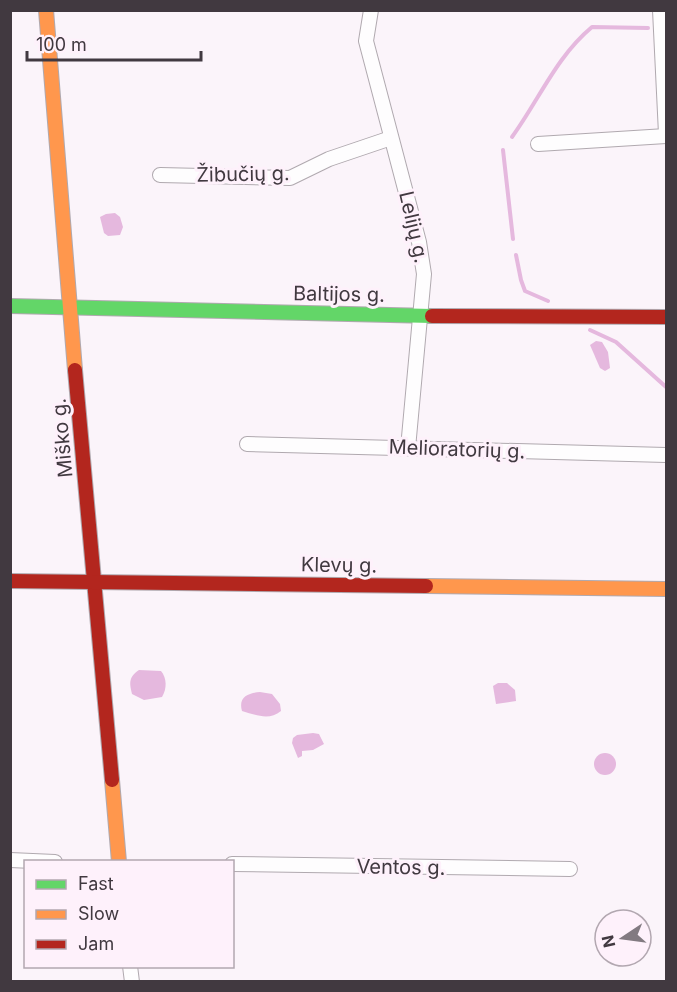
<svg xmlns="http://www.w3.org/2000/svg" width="677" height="992" viewBox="0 0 677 992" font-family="Inter,sans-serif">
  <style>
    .water { fill: #e5b8de }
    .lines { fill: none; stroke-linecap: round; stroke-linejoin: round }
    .stream { stroke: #e5b8de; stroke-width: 4 }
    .street-casing { stroke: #b0a9af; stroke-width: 16 }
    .fast-casing { stroke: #b0a9af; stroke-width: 16 }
    .slow-casing { stroke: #b0a9af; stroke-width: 16 }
    .jam-casing { stroke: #b0a9af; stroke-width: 16 }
    .street { stroke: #fefdfe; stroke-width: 14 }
    .fast { stroke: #63d668; stroke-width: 14 }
    .slow { stroke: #ff974d; stroke-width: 14 }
    .jam { stroke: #b3261e; stroke-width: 14 }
    .labels { text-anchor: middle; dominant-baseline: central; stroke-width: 6; stroke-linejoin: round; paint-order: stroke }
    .street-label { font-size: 20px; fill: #413940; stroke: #fef1fb }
  </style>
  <rect width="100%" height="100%" fill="#fbf4fa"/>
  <g class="water">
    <polygon points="115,213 120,217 123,227 120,235 108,236 104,233 100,217 106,214"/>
    <polygon points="596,341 602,342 608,352 610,368 605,371 600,368 590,345"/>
    <path d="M 139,670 L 161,671 C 167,678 167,689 162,697 L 144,700 L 132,694 C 129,682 129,677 139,670 Z"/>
    <polygon points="498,683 507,683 515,690 516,701 496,704 493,686"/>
    <path d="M 260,692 L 272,694 L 280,704 L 281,711 C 269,721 256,715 242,711 C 238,697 248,693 260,692 Z"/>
    <polygon points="313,733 319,734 324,744 313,750 302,751 302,756 298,758 292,743 293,738 297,735"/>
    <circle cx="605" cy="764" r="11"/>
  </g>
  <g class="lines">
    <g class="stream">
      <path d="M 512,137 C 539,100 556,57 592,27 L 648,28"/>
      <polyline points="503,150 513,239"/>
      <polyline points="516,255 521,280 525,291 548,301"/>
      <polyline points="590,330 616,342 666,387"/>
    </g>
    <defs>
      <g id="street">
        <polyline points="371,10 366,41 419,242 424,274 408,448"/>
        <polyline points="660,10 666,134"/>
        <polyline points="538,144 666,136"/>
        <polyline points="160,175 290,178 329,159 391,138"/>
        <polyline points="247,444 666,455"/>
        <polyline points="10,860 55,862"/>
        <polyline points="232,864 570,869"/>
        <polyline points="130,966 132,982"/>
      </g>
      <polyline id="fast" points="10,306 432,316"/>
      <g id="slow">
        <polyline points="46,10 75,370"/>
        <polyline points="426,586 666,589"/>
        <polyline points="112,780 119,862"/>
      </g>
      <g id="jam">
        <polyline points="432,316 666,317"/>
        <polyline points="75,370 112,780"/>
        <polyline points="10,581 426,586"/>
      </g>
    </defs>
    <use href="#street" class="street-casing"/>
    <use href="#fast" class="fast-casing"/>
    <use href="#slow" class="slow-casing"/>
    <use href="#jam" class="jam-casing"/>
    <use href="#street" class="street"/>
    <use href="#fast" class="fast"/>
    <use href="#slow" class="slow"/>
    <use href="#jam" class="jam"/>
  </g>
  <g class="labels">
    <g class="street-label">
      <text transform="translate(243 174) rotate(-1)">Žibučių g.</text>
      <text transform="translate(414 227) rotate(77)">Lelijų g.</text>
      <text transform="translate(339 294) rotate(1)">Baltijos g.</text>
      <text transform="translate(62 438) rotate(-95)">Miško g.</text>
      <text transform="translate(457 449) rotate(2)">Melioratorių g.</text>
      <text transform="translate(339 565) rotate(1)">Klevų g.</text>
      <text transform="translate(401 867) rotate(1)">Ventos g.</text>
    </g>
  </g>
  <rect width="677" height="992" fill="none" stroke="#413940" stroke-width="24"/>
  <rect x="24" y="860" width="210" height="108" fill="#fef1fb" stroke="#b2a7b0" stroke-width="1.5"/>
  <rect x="36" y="880" width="30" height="9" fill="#63d668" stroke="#b2a7b0" stroke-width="1.5"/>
  <text x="78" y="890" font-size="18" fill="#413940">Fast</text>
  <rect x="36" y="910" width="30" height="9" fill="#ff974d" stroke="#b2a7b0" stroke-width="1.5"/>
  <text x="78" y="920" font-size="18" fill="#413940">Slow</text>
  <rect x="36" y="940" width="30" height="9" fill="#b3261e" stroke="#b2a7b0" stroke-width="1.5"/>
  <text x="78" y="950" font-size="18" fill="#413940">Jam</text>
  <g transform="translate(623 938) rotate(257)"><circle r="28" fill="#fef1fb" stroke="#b2a7b0" stroke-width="1.5"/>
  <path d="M0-4.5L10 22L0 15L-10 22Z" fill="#827a81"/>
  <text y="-9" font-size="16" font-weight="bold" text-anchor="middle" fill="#413940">N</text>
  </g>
  <path d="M27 51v9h174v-9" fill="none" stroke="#413940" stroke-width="3"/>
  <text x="36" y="51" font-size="18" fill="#413940" stroke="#fef1fb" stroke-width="4.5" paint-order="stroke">100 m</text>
</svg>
